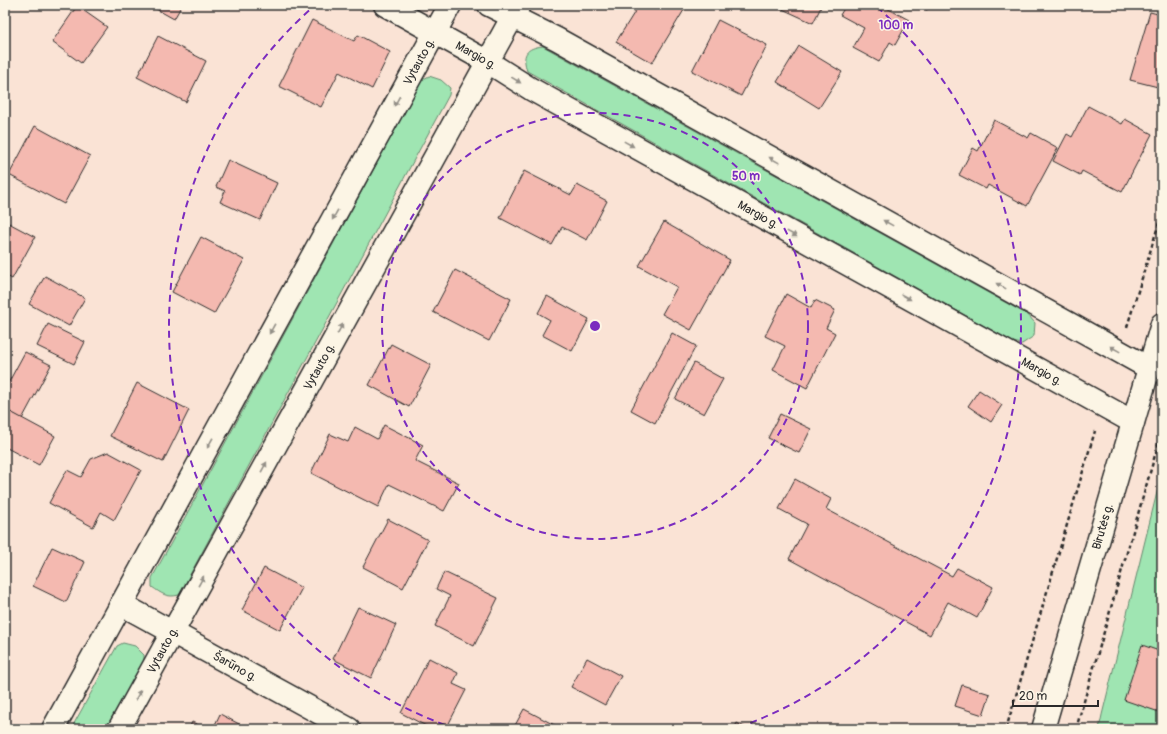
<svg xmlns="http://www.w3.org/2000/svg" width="1167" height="734" viewBox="0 0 1167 734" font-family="Pangolin,sans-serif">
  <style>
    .green { fill: #9fe5b2; stroke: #65886e }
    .building { fill: #f4b9b0; stroke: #2b2b2b }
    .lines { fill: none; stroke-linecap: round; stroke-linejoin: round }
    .minor-casing { stroke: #2b2b2b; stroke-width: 25 }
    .path { stroke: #2b2b2b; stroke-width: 2.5; stroke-dasharray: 4 3; stroke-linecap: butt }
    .minor { stroke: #fcf5e5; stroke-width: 22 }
    .oneway { fill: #949088 }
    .ring { fill: none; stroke: #7b2cbf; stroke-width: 2; stroke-dasharray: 7 5 }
    .labels { text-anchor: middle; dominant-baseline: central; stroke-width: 3; stroke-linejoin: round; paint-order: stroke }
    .street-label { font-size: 12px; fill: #2b2b2b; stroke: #fcf5e5 }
    .centre { fill: #7b2cbf; stroke: #fcf5e5; stroke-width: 2 }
    .ring-label { font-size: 12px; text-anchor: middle; font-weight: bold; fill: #7b2cbf; stroke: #fcf5e5; stroke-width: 3; stroke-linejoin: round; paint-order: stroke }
  </style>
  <rect width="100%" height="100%" fill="#fae3d5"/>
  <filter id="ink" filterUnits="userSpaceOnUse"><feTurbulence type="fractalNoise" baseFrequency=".025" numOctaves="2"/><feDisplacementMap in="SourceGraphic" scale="8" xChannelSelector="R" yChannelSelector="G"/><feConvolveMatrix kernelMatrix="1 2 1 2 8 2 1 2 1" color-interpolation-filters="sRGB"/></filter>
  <g filter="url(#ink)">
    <g class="green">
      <path d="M 543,46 L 1028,315 L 1035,323 L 1034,336 L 1022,344 L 1013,342 L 527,71 C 522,55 525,48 543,46 Z"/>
      <path d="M 429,76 L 441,80 L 450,88 L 449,95 L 179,595 C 167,598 162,594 152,587 L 152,578 L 422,80 Z"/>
      <polygon points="1162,472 1162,729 1099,729 1102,715"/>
      <polygon points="123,643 135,646 144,655 144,662 107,729 71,729 117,646"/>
    </g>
    <g class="building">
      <polygon points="149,5 182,5 174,19"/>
      <polygon points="639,5 687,5 652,63 616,42"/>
      <polygon points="779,5 822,5 813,23 778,7"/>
      <polygon points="846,5 881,5 909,20 895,45 890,42 879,62 853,48 864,28 840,15"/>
      <polygon points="918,5 929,5 927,10"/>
      <polygon points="77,6 107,27 81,63 52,42"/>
      <polygon points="1150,12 1162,15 1162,88 1130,80"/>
      <polygon points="312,20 354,41 358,35 390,52 372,89 339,72 321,107 279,86"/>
      <polygon points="718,20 767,45 741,96 692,71"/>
      <polygon points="158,36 206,61 186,102 137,77"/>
      <polygon points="799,46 842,72 819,108 777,82"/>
      <polygon points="1088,106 1122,124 1125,119 1152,134 1122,192 1082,171 1080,175 1053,161 1067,134 1072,137"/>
      <polygon points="994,120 1028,138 1031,133 1058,148 1027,206 988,185 986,189 959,175 973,148 978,151"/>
      <polygon points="35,126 90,156 64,204 9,175"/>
      <polygon points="228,160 277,183 260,220 220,202 225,191 216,187"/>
      <polygon points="524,171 571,195 577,185 607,201 587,240 562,227 552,245 500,218"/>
      <polygon points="5,221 35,237 12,279 5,275"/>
      <polygon points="664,222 730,260 691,330 662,314 677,287 639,266"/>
      <polygon points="201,237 244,260 214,314 172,292"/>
      <polygon points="455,270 511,299 489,341 433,312"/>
      <polygon points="45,276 85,298 69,326 29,304"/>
      <polygon points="786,294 811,308 815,300 835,310 826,328 835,333 807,388 773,370 785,346 765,336"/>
      <polygon points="547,296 589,319 572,351 542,335 550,320 538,313"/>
      <polygon points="48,324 85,342 74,364 37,346"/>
      <polygon points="672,333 696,346 655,423 631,410"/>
      <polygon points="391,344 431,365 409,407 369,385"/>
      <polygon points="25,352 51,365 22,419 5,409 5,389"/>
      <polygon points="694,363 723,379 704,414 675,399"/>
      <polygon points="137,383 189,410 163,462 110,436"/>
      <polygon points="979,390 1002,405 991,422 968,406"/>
      <polygon points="5,409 55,436 39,465 5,447"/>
      <polygon points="780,414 811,429 799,453 768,438"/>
      <polygon points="384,425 423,445 415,461 459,483 444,511 389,484 378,507 311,473 330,434 348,442 355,427 377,439"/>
      <polygon points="108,452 141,470 114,520 101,512 93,527 49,503 67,470 81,477 91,459"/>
      <polygon points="795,479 831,499 826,509 952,576 957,568 993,587 977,618 948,602 930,635 789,559 807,524 779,509"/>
      <polygon points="388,519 428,540 403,588 363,567"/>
      <polygon points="52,547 85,562 66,602 33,586"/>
      <polygon points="264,568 302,588 280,630 242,610"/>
      <polygon points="444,572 498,598 474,646 435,626 450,596 436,589"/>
      <polygon points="358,607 396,625 371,678 333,659"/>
      <polygon points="1142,645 1162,652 1162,713 1124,700"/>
      <polygon points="429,658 458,673 453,684 466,690 446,729 432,729 401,713"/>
      <polygon points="587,658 621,676 605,705 571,687"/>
      <polygon points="962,685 990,694 983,715 955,706"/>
      <polygon points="524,709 562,729 513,729"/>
      <polygon points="220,714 241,725 239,729 213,729"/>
      <polygon points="192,722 207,729 189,729"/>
      <polygon points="737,723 748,729 734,729"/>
    </g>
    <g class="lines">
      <defs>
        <g id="minor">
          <path id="s1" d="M 385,5 L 488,62 L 531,89 L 1133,422"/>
          <polyline points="489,5 557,39 1149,368"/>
          <path id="s2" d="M 121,604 L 349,729"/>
          <path id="s3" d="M 53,729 L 450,5"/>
          <path id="s4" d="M 119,729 L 519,5"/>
          <path id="s5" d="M 1043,729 L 1162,324"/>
        </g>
      </defs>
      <use href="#minor" class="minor-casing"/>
      <g class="path">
        <polyline points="1127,327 1162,213"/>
        <polyline points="1006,729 1095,431"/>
        <polyline points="1076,729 1162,431"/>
      </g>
      <use href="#minor" class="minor"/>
    </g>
    <defs><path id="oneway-solid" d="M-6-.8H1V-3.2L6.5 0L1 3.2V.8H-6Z"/></defs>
    <g class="oneway">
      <use href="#oneway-solid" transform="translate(516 80) rotate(32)"/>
      <use href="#oneway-solid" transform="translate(397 101) rotate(119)"/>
      <use href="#oneway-solid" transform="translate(629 144) rotate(29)"/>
      <use href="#oneway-solid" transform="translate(774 160) rotate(-151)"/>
      <use href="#oneway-solid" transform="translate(335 215) rotate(119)"/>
      <use href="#oneway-solid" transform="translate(888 223) rotate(-151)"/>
      <use href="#oneway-solid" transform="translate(792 234) rotate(29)"/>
      <use href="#oneway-solid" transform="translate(1001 286) rotate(-151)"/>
      <use href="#oneway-solid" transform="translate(906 297) rotate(29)"/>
      <use href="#oneway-solid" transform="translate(272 329) rotate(119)"/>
      <use href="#oneway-solid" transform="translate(340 329) rotate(-61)"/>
      <use href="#oneway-solid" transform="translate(1115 349) rotate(-151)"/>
      <use href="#oneway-solid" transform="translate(210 443) rotate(119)"/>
      <use href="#oneway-solid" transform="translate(264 467) rotate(-61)"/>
      <use href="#oneway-solid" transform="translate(201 581) rotate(-61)"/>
      <use href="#oneway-solid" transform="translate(138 695) rotate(-61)"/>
    </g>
  </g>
  <g class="ring">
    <circle cx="595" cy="326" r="213"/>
    <path d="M456 729A426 426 0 0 1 313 7M877 7A426 426 0 0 1 734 729"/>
  </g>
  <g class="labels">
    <g class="street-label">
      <text stroke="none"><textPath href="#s1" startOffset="104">Margio g.</textPath></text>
      <text stroke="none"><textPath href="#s3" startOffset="761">Vytauto g.</textPath></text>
      <text stroke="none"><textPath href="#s1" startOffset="428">Margio g.</textPath></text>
      <text stroke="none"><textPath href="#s4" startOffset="414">Vytauto g.</textPath></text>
      <text stroke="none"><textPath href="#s1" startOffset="752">Margio g.</textPath></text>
      <text stroke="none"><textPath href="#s5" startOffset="211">Birutės g.</textPath></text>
      <text stroke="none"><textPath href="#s4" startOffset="90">Vytauto g.</textPath></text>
      <text stroke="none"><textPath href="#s2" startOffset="130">Šarūno g.</textPath></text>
    </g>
  </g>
  <circle cx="595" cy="326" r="6" class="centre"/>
  <g class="ring-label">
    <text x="896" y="29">100 m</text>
    <text x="746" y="180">50 m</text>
  </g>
  <rect width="1167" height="734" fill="none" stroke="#fcf5e5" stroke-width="20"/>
  <rect x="10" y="10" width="1147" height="714" fill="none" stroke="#2b2b2b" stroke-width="1.5" filter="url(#ink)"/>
  <path d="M1013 700v6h85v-6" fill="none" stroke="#2b2b2b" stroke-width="2"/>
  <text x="1019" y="700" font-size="12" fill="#2b2b2b" stroke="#fcf5e5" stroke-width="3" paint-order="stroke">20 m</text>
</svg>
